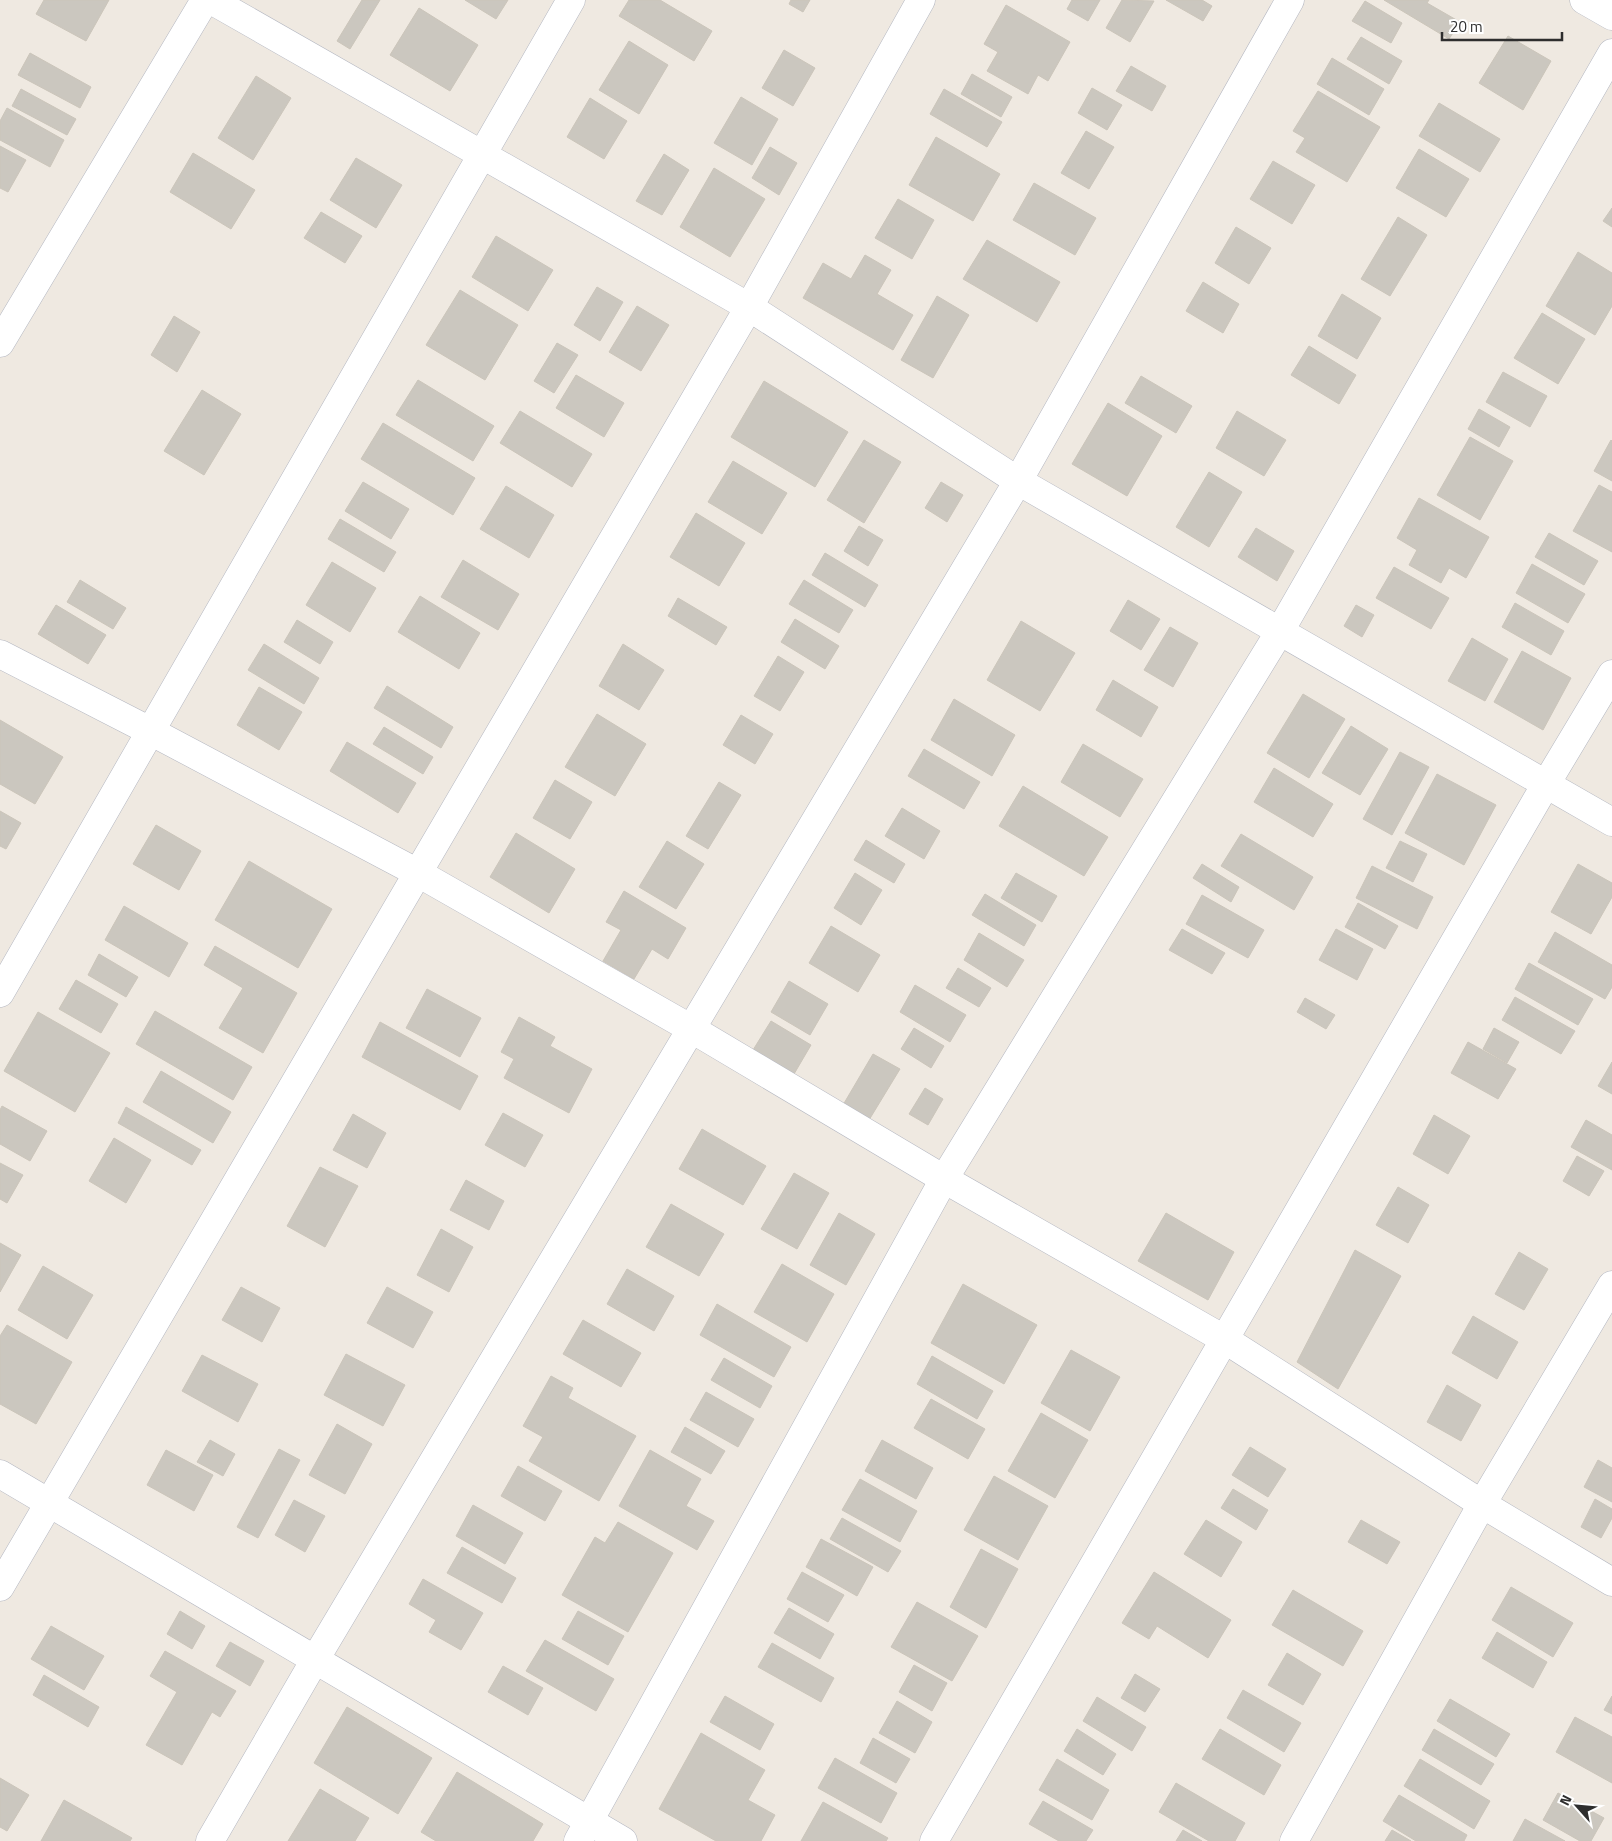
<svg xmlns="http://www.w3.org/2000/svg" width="1612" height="1841" viewBox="0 0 1612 1841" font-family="'Titillium Web',sans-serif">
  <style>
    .building { fill: #cbc7bf; stroke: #cbc5ba }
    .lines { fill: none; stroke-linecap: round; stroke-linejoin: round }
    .street-casing { stroke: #b4b7c1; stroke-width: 29 }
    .street { stroke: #fff; stroke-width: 28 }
  </style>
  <rect width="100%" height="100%" fill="#efe9e1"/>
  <g class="building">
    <polygon points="44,0 109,0 86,41 36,14"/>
    <polygon points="362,0 380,0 350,49 337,41"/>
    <polygon points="465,0 508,0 496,19"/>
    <polygon points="629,0 660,0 712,31 694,61 619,16"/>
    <polygon points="791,0 810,0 803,12 789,4"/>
    <polygon points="1072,0 1100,0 1088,21 1067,9"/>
    <polygon points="1122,0 1154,1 1130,42 1106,28"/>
    <polygon points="1166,0 1202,0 1212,6 1203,21"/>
    <polygon points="1384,0 1429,0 1427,3 1460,22 1449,39"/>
    <polygon points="1365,1 1402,23 1391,43 1352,21"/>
    <polygon points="1006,5 1070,42 1048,81 1038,75 1028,94 987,71 998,52 984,44"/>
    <polygon points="419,8 478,45 450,91 390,55"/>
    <polygon points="1508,36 1551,61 1523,110 1479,83"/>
    <polygon points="1361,37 1402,61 1389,84 1347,59"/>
    <polygon points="629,41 668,65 639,114 599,90"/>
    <polygon points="784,50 815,68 793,106 762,88"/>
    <polygon points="30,53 91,87 80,108 18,75"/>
    <polygon points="1332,58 1384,89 1369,115 1317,84"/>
    <polygon points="1131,66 1166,86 1152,111 1116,91"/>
    <polygon points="972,74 1012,97 1001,117 961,94"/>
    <polygon points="256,76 291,98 253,160 218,138"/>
    <polygon points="1092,88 1122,105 1107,130 1078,113"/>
    <polygon points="21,89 76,119 67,135 12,106"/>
    <polygon points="944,89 1002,122 987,147 930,114"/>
    <polygon points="1318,91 1380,127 1347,182 1296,152 1305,138 1293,131"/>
    <polygon points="741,97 778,119 752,165 714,143"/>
    <polygon points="590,98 627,121 604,159 567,137"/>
    <polygon points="1439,103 1500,139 1480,172 1419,136"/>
    <polygon points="7,108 64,140 50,167 0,140 0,121"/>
    <polygon points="1086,131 1114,147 1089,189 1061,173"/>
    <polygon points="936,137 1000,174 973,221 909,185"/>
    <polygon points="0,146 26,160 8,192 0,188"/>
    <polygon points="770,147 797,163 779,195 752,178"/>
    <polygon points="1419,149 1469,179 1446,217 1396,188"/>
    <polygon points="193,153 255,190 231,229 170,192"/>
    <polygon points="664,154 689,170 662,215 636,201"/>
    <polygon points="356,158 402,185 376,228 330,200"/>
    <polygon points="1273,161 1315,185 1292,224 1250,199"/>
    <polygon points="714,168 765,199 730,257 680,227"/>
    <polygon points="1034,183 1096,218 1075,255 1013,220"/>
    <polygon points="898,199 934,220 912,259 875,238"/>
    <polygon points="1612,208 1612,227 1603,221"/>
    <polygon points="321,212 362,236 345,263 304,238"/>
    <polygon points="1398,217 1427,235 1390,296 1361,279"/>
    <polygon points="1236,227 1271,248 1249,284 1215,263"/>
    <polygon points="496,236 553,270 528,311 472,277"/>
    <polygon points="987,240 1060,282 1037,322 963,279"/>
    <polygon points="1578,252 1612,273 1612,306 1595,335 1546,306"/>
    <polygon points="865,255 891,270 877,294 913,315 893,350 803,298 823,263 851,279"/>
    <polygon points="1203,282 1239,304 1223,333 1186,311"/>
    <polygon points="597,287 623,302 600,341 574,325"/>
    <polygon points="460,290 518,325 485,380 426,345"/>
    <polygon points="1342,294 1381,318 1357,359 1318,336"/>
    <polygon points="937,296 969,315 933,378 901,360"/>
    <polygon points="637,306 669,325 641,371 609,352"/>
    <polygon points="1542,313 1585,339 1558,384 1514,358"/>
    <polygon points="174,316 200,332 177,372 151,355"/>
    <polygon points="557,343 578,355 554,393 534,381"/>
    <polygon points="1309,346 1356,375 1339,404 1291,375"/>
    <polygon points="1503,372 1547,396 1530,427 1486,402"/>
    <polygon points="576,375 624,403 604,437 556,408"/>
    <polygon points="1141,376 1192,406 1176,433 1125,403"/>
    <polygon points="418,380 494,426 473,461 396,415"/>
    <polygon points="764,381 848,432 815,487 731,437"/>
    <polygon points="202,390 241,414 204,475 164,451"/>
    <polygon points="1108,403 1162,436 1127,496 1072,464"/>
    <polygon points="1479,409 1510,427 1499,447 1468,429"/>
    <polygon points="520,411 592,454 572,487 500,443"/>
    <polygon points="1237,411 1286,440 1264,476 1216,448"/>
    <polygon points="383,423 475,478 453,515 361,459"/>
    <polygon points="1470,437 1513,461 1480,520 1437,495"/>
    <polygon points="864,440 901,462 864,523 827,500"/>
    <polygon points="1611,440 1612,441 1612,481 1594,471"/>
    <polygon points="733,461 787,493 762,534 708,502"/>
    <polygon points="1209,472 1242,492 1209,547 1176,527"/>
    <polygon points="363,482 409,509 391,539 345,511"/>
    <polygon points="941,482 963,495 947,522 925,508"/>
    <polygon points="1599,485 1612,492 1612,552 1573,531"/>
    <polygon points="506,486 554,515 529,558 480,529"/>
    <polygon points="1419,498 1489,537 1466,578 1449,568 1441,583 1409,565 1417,550 1397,538"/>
    <polygon points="696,513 745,543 719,586 670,557"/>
    <polygon points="340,519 396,552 384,572 328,539"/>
    <polygon points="859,526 883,540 868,566 844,551"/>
    <polygon points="1256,528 1294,551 1277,581 1238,557"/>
    <polygon points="1549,533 1598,561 1584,585 1535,557"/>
    <polygon points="825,553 878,585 865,607 812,575"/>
    <polygon points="463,560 519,594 498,630 441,597"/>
    <polygon points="332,562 376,588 350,632 306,605"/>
    <polygon points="1532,564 1585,594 1568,623 1516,593"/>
    <polygon points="1394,567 1449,598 1431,629 1376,598"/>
    <polygon points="80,580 126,608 113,629 67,602"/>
    <polygon points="804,580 853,610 839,633 789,604"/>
    <polygon points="420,596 480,633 459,669 398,632"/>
    <polygon points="678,598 727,627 716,645 668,616"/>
    <polygon points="1128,600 1160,619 1141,650 1110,631"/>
    <polygon points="1515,603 1564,631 1551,655 1502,627"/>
    <polygon points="56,605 106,635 88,664 38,634"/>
    <polygon points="1356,605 1374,615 1362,637 1344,626"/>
    <polygon points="795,619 839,646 825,669 781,642"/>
    <polygon points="297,620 333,642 320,664 284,642"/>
    <polygon points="1021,621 1075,653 1040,711 987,680"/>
    <polygon points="1170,627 1198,643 1173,687 1144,670"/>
    <polygon points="1472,638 1508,659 1485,701 1448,681"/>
    <polygon points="264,644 319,678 304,704 248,670"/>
    <polygon points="623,644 664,670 639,710 599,686"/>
    <polygon points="1522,651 1571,678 1543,730 1494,702"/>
    <polygon points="778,656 804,672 780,711 754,696"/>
    <polygon points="1113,680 1158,707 1141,737 1096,710"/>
    <polygon points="387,686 453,727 441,748 374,708"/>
    <polygon points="259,687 302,712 279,750 237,725"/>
    <polygon points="1303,694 1345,719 1309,778 1267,753"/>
    <polygon points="954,699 1015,735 992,776 931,740"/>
    <polygon points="597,714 646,744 615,796 565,767"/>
    <polygon points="741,715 773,734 755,764 723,745"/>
    <polygon points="0,720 63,757 35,804 0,784"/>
    <polygon points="1351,726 1388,749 1360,795 1322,773"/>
    <polygon points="384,727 433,757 423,774 373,744"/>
    <polygon points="347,742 416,783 398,813 330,771"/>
    <polygon points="1083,744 1143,779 1120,817 1061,782"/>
    <polygon points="924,749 980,782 964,809 908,776"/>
    <polygon points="1400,752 1429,767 1392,835 1363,819"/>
    <polygon points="1274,768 1333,804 1313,837 1254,802"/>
    <polygon points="1437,774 1496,805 1464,865 1405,833"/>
    <polygon points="555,780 592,802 570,839 533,818"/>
    <polygon points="719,782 741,795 708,849 686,836"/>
    <polygon points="1023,786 1108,837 1084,876 999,826"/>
    <polygon points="902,808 940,831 924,859 885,836"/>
    <polygon points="0,811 21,823 6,849 0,846"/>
    <polygon points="156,825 201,851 179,890 133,864"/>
    <polygon points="516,833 575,869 549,913 490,877"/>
    <polygon points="1241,834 1313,877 1294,910 1221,866"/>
    <polygon points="866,840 905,864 894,883 854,860"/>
    <polygon points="667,841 704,864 676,909 639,887"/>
    <polygon points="1400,841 1427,854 1413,882 1386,868"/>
    <polygon points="249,861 332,909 298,968 215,920"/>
    <polygon points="1202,864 1239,887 1231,902 1193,878"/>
    <polygon points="1578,864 1612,883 1612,897 1591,934 1551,912"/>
    <polygon points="1372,866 1433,897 1417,929 1356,898"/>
    <polygon points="855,873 882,890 861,925 834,908"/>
    <polygon points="1016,873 1057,896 1042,922 1001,898"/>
    <polygon points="624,891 686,928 668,959 652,949 634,979 603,961 621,930 606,922"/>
    <polygon points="985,894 1036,925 1024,946 972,915"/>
    <polygon points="1202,895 1264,930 1248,958 1186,924"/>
    <polygon points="1358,903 1398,926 1385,949 1345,927"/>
    <polygon points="124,906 188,943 169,977 105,940"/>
    <polygon points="831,926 880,955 858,992 809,963"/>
    <polygon points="1182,929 1225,953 1212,974 1169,950"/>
    <polygon points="1336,929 1373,949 1357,980 1319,960"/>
    <polygon points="1555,932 1612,965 1612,987 1605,999 1538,962"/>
    <polygon points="979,933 1024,960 1007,987 964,960"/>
    <polygon points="215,946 297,993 263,1053 219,1028 243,988 204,965"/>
    <polygon points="99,954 138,977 126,997 88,975"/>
    <polygon points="1529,963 1593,999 1578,1025 1515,989"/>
    <polygon points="958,968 991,988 979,1007 946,988"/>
    <polygon points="76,980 118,1004 101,1033 59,1009"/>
    <polygon points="789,981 828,1004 810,1035 771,1012"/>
    <polygon points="915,985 966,1015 950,1042 900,1012"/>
    <polygon points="427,989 481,1018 460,1057 406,1028"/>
    <polygon points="1515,997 1575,1031 1561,1054 1502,1020"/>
    <polygon points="1305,998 1335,1015 1326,1029 1297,1012"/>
    <polygon points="155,1011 252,1067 233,1100 136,1044"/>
    <polygon points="38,1012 110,1053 75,1112 4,1071"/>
    <polygon points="519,1017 555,1037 550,1046 592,1069 569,1113 504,1078 514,1059 501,1052"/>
    <polygon points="771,1021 811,1045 794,1074 753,1050"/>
    <polygon points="380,1022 478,1076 460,1110 362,1057"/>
    <polygon points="914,1028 944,1046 931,1068 901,1049"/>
    <polygon points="1494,1028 1519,1042 1507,1063 1483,1049"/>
    <polygon points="1468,1042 1516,1069 1498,1099 1451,1073"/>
    <polygon points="873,1054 900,1069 869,1120 843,1105"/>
    <polygon points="1612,1062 1612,1094 1598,1086"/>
    <polygon points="161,1071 231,1112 213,1143 143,1102"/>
    <polygon points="925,1088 943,1099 928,1125 909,1114"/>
    <polygon points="2,1106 47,1131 30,1161 0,1144 0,1110"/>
    <polygon points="126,1107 201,1150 192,1165 118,1123"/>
    <polygon points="503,1113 543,1135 525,1167 485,1145"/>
    <polygon points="353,1114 386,1133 367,1168 333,1150"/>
    <polygon points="1434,1115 1470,1136 1448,1174 1413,1154"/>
    <polygon points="1586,1120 1612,1135 1612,1170 1571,1147"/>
    <polygon points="702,1129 766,1166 743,1205 679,1169"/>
    <polygon points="114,1138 151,1160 126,1203 89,1181"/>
    <polygon points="1577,1156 1604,1171 1589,1196 1563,1181"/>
    <polygon points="0,1163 23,1175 7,1203 0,1199"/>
    <polygon points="320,1167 358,1186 325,1247 287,1226"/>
    <polygon points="794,1173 829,1193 797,1249 761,1229"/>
    <polygon points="466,1180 504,1201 489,1230 450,1210"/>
    <polygon points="1398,1187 1429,1205 1408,1243 1376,1225"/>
    <polygon points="671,1204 724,1234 699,1276 646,1247"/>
    <polygon points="839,1213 875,1234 846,1285 810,1265"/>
    <polygon points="1166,1213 1234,1252 1208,1300 1138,1261"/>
    <polygon points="441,1229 473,1247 449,1292 417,1275"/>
    <polygon points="0,1243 21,1255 0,1292"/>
    <polygon points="1355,1250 1401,1276 1338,1389 1297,1362"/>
    <polygon points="1519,1252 1548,1269 1524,1310 1495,1294"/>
    <polygon points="782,1264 834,1294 807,1342 754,1312"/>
    <polygon points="43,1266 93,1295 67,1339 18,1310"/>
    <polygon points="627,1269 674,1296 654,1331 607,1304"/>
    <polygon points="963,1284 1037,1325 1004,1384 931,1343"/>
    <polygon points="241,1287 280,1308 262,1342 222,1320"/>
    <polygon points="387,1287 433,1312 413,1348 367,1323"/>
    <polygon points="717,1304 791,1347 774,1377 700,1335"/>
    <polygon points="1473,1316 1518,1342 1497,1379 1452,1353"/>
    <polygon points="583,1320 641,1353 621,1387 563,1354"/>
    <polygon points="7,1325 72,1362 36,1424 0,1404 0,1336"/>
    <polygon points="1071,1350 1120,1377 1090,1431 1041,1403"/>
    <polygon points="346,1354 405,1385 383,1426 324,1395"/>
    <polygon points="202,1355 258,1384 238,1422 182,1391"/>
    <polygon points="932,1356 993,1391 977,1419 917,1384"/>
    <polygon points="724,1358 772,1386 760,1408 711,1380"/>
    <polygon points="551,1376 573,1388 568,1398 636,1436 599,1501 529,1461 543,1437 523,1426"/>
    <polygon points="1447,1385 1481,1405 1461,1441 1427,1422"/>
    <polygon points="706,1392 754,1419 738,1447 690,1420"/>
    <polygon points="931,1399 985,1429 968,1459 914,1428"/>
    <polygon points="1041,1413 1088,1440 1055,1498 1008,1471"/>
    <polygon points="337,1424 372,1444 345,1494 309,1475"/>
    <polygon points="685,1427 725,1451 711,1474 671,1452"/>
    <polygon points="210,1440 235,1454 223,1476 197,1462"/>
    <polygon points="882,1440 933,1468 916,1499 865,1471"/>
    <polygon points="1250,1447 1286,1469 1268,1497 1232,1475"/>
    <polygon points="279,1449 300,1460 258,1538 237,1527"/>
    <polygon points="166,1450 213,1475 194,1511 147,1485"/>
    <polygon points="650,1450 701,1479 686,1506 714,1521 697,1550 619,1506"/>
    <polygon points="1598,1460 1612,1468 1612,1502 1584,1487"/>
    <polygon points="518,1466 562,1491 545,1521 501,1496"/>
    <polygon points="994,1476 1048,1506 1018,1560 964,1530"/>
    <polygon points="860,1479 917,1511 900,1542 842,1510"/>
    <polygon points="1233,1489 1268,1510 1256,1530 1221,1508"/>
    <polygon points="1595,1499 1612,1509 1612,1518 1601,1538 1581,1527"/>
    <polygon points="294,1500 325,1516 305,1552 275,1535"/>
    <polygon points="473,1505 523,1533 505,1564 456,1536"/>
    <polygon points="842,1518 901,1551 888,1572 830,1539"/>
    <polygon points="1206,1520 1242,1542 1221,1577 1184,1554"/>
    <polygon points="1361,1520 1400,1542 1387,1564 1348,1542"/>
    <polygon points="618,1522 673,1553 628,1632 562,1595 595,1537 605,1543"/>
    <polygon points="821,1539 873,1567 857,1596 806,1567"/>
    <polygon points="462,1547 516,1578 502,1603 447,1573"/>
    <polygon points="981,1549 1018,1569 986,1628 950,1607"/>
    <polygon points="802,1572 844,1595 828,1622 787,1599"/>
    <polygon points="1154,1572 1231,1620 1208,1658 1157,1626 1149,1639 1122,1623"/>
    <polygon points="423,1579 483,1613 461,1650 429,1632 436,1620 409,1604"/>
    <polygon points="1511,1587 1573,1623 1553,1657 1492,1620"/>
    <polygon points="1293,1590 1363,1631 1343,1666 1272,1625"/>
    <polygon points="917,1602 978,1636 952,1681 891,1647"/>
    <polygon points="789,1608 834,1634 820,1659 774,1633"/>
    <polygon points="180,1611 205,1626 192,1649 167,1634"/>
    <polygon points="578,1611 624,1636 608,1665 562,1639"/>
    <polygon points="51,1626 104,1656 84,1690 31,1659"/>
    <polygon points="1497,1632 1547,1662 1533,1688 1482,1658"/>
    <polygon points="545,1640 614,1679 596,1711 526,1671"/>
    <polygon points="230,1642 264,1661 250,1686 216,1666"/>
    <polygon points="772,1643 834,1678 821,1702 758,1667"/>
    <polygon points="165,1651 236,1691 220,1717 212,1712 182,1765 146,1745 177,1692 150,1676"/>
    <polygon points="1287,1653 1321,1674 1303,1705 1268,1685"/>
    <polygon points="914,1665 947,1683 932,1711 899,1692"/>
    <polygon points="503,1666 543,1688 528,1715 488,1692"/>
    <polygon points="1135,1674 1160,1689 1145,1712 1121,1698"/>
    <polygon points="44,1675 99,1707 88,1727 33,1695"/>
    <polygon points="1243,1690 1301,1723 1284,1752 1227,1718"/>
    <polygon points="725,1696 774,1724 760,1750 710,1722"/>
    <polygon points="1612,1696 1612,1714 1604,1710"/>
    <polygon points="1097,1697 1146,1727 1132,1751 1083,1721"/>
    <polygon points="1450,1699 1510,1734 1496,1757 1437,1721"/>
    <polygon points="897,1701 932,1722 915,1753 879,1733"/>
    <polygon points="347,1707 432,1758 398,1814 314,1763"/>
    <polygon points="1575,1717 1612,1737 1612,1783 1556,1752"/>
    <polygon points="1077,1729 1116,1754 1103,1775 1064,1751"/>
    <polygon points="1220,1729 1281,1765 1264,1795 1202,1759"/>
    <polygon points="1434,1729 1494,1764 1481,1785 1422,1750"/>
    <polygon points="701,1733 765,1770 748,1800 775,1815 761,1841 716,1841 659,1809"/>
    <polygon points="873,1738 910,1759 896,1783 860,1763"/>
    <polygon points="835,1758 897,1793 881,1823 818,1788"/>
    <polygon points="1057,1759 1109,1790 1092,1820 1039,1790"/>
    <polygon points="1420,1759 1490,1801 1474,1829 1404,1786"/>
    <polygon points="457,1772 543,1824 533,1841 436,1841 421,1832"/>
    <polygon points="0,1778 29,1795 7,1831 0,1827"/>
    <polygon points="1176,1783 1245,1823 1235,1841 1209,1841 1159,1812"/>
    <polygon points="320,1789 369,1818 355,1841 288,1841"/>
    <polygon points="1558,1793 1604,1818 1591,1841 1580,1841 1543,1820"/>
    <polygon points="1399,1795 1467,1835 1464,1841 1416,1841 1383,1821"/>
    <polygon points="64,1800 132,1838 130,1841 41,1841"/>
    <polygon points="1043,1801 1093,1830 1086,1841 1059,1841 1029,1824"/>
    <polygon points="823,1802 888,1838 886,1841 801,1841"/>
    <polygon points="1525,1819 1565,1841 1513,1841"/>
    <polygon points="1183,1830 1202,1841 1176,1841"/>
    <polygon points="1392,1830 1411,1841 1385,1841"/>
  </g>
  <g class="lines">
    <defs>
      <g id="street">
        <polyline points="211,0 749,307 1018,481 1612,822"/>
        <polyline points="1584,0 1612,16"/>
        <polyline points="0,343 205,0"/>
        <polyline points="0,654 152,732 418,873 690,1028 944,1179 1224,1339 1482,1504 1612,1582"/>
        <polyline points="0,993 571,0"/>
        <polyline points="0,1474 623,1841"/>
        <polyline points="0,1587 749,307 921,0"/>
        <polyline points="210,1841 316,1658 1018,481 1290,0"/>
        <polyline points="578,1841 944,1179 1280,631 1612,53"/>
        <polyline points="934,1841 1546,784 1612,674"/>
        <polyline points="1294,1841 1482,1504 1612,1285"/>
      </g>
    </defs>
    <use href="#street" class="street-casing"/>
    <use href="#street" class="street"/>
  </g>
  <g transform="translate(1577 1806) rotate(297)" stroke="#ffffff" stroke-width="4" paint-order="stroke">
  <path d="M0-4L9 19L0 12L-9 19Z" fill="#2e2e2e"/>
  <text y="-8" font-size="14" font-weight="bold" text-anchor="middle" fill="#2e2e2e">N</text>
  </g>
  <path d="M1442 32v8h120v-8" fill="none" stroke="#2e2e2e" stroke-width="2.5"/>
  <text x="1450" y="32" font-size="15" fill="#2e2e2e" stroke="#ffffff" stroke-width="4" paint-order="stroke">20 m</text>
</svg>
